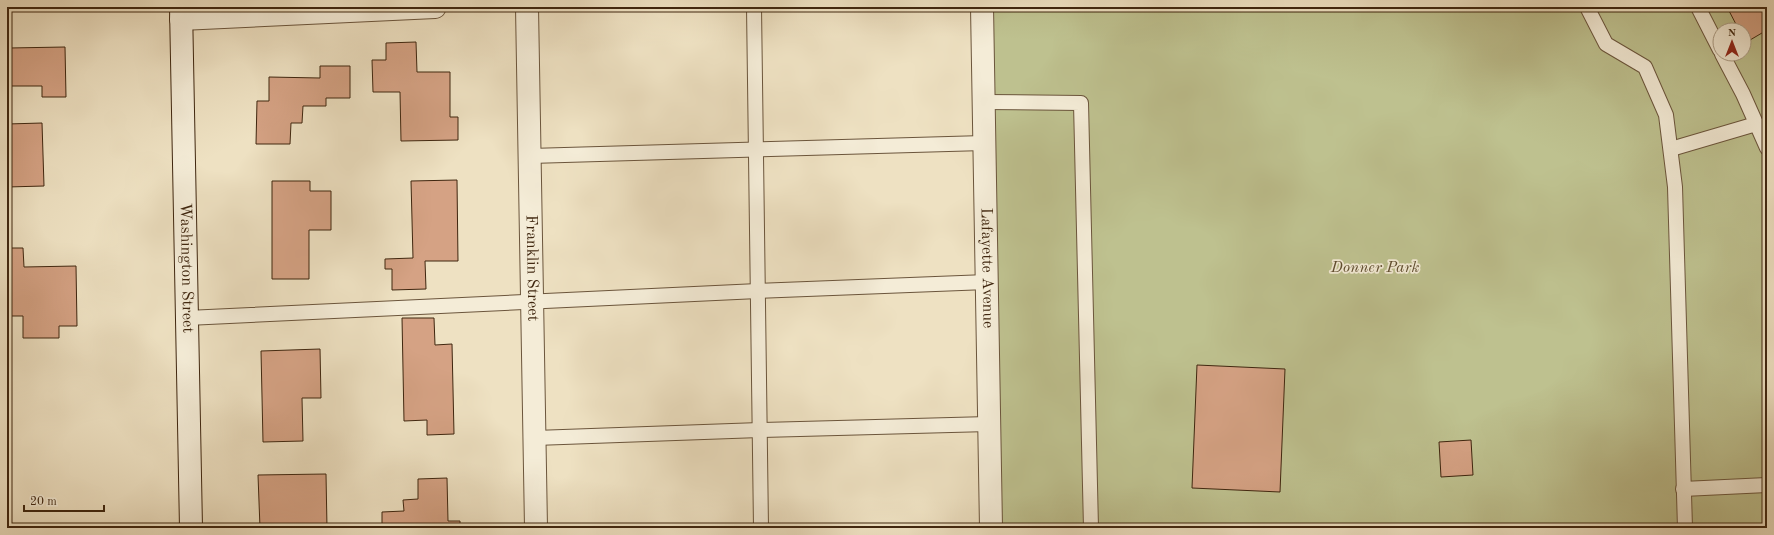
<svg xmlns="http://www.w3.org/2000/svg" width="1774" height="535" viewBox="0 0 1774 535" font-family="'Old Standard TT',serif">
  <style>
    .green { fill: #bec18f; stroke: #7e744f; fill-rule: evenodd }
    .building { fill: #d5a284; stroke: #3f260f }
    .lines { fill: none; stroke-linecap: round; stroke-linejoin: round }
    .lane-casing { stroke: #6b553c; stroke-width: 16 }
    .street-casing { stroke: #6b553c; stroke-width: 24 }
    .secondary-casing { stroke: #3f260f; stroke-width: 24 }
    .lane { stroke: #f4ecd7; stroke-width: 14 }
    .street { stroke: #f4ecd7; stroke-width: 22 }
    .secondary { stroke: #f4ecd7; stroke-width: 22 }
    .labels { text-anchor: middle; dominant-baseline: central; stroke-width: 3.5; stroke-linejoin: round; paint-order: stroke }
    .street-label { font-size: 16px; fill: #3f260f; stroke: #f4ecd7 }
    .park-label { font-size: 16px; font-style: italic; fill: #5f4d2f; stroke: #f4ecd7 }
  </style>
  <rect width="100%" height="100%" fill="#eee1c2"/>
  <filter id="stains"><feTurbulence type="fractalNoise" baseFrequency=".005" numOctaves="4"/><feColorMatrix values="0 0 0 0 .2 0 0 0 0 .09 0 0 0 0 .02 0 0 0 .5 -.17"/></filter>
  <radialGradient id="worn" r=".72"><stop offset=".6" stop-color="#630" stop-opacity="0"/><stop offset="1" stop-color="#630" stop-opacity=".3"/></radialGradient>
  <path class="green" d="M 983,7 L 1767,7 L 1767,528 L 992,528 ZM 1720,30 L 1744,30 L 1744,54 L 1720,54 Z"/>
  <g class="building">
    <polygon points="1727,7 1760,7 1767,19 1767,30 1745,43 1744,30 1739,30"/>
    <polygon points="416,42 417,72 450,72 450,117 458,117 458,140 401,141 400,92 373,92 372,60 386,60 386,43"/>
    <polygon points="65,47 66,97 42,97 42,86 9,86 9,48"/>
    <polygon points="320,66 350,66 350,98 326,98 326,106 303,106 302,123 291,123 290,144 256,144 257,101 269,101 269,77 320,78"/>
    <polygon points="42,123 44,186 7,187 7,124"/>
    <polygon points="457,180 458,261 425,261 426,289 392,290 392,269 385,269 385,259 413,258 411,181"/>
    <polygon points="272,181 310,181 310,191 331,191 331,230 309,230 309,279 272,279"/>
    <polygon points="7,248 23,248 24,267 76,266 77,326 59,326 59,338 23,338 23,316 7,316"/>
    <polygon points="402,318 434,318 435,345 452,344 454,434 427,435 427,420 404,421"/>
    <polygon points="320,349 321,398 302,398 303,441 263,442 261,351"/>
    <polygon points="1197,365 1285,369 1280,492 1192,488"/>
    <polygon points="1471,440 1473,475 1441,477 1439,442"/>
    <polygon points="326,474 327,528 260,528 258,475"/>
    <polygon points="447,478 448,521 460,521 460,528 382,528 382,512 404,511 403,500 418,499 418,479"/>
  </g>
  <g class="lines">
    <defs>
      <g id="lane">
        <polyline points="754,7 761,528"/>
        <polyline points="1587,7 1606,44 1645,67 1666,115 1675,187 1685,528"/>
        <polyline points="1698,7 1720,50"/>
        <polyline points="1722,54 1743,94 1767,148"/>
        <polyline points="984,102 1081,103 1091,528"/>
        <polyline points="1671,149 1756,124"/>
        <polyline points="530,156 984,143"/>
        <polyline points="187,318 758,291 987,282"/>
        <polyline points="535,438 760,430 989,424"/>
        <polyline points="1683,489 1767,485"/>
      </g>
      <g id="street">
        <path id="s1" d="M 527,7 L 536,528"/>
        <path id="s2" d="M 982,7 L 991,528"/>
        <polyline points="181,19 435,7"/>
      </g>
      <g id="secondary">
        <path id="s3" d="M 181,7 L 191,528"/>
      </g>
    </defs>
    <use href="#lane" class="lane-casing"/>
    <use href="#street" class="street-casing"/>
    <use href="#secondary" class="secondary-casing"/>
    <use href="#lane" class="lane"/>
    <use href="#street" class="street"/>
    <use href="#secondary" class="secondary"/>
  </g>
  <g class="labels">
    <g class="street-label">
      <text stroke="none"><textPath href="#s2" startOffset="261">Lafayette Avenue</textPath></text>
      <text stroke="none"><textPath href="#s3" startOffset="261">Washington Street</textPath></text>
      <text stroke="none"><textPath href="#s1" startOffset="261">Franklin Street</textPath></text>
    </g>
    <g class="park-label">
      <text x="1375" y="268">Donner Park</text>
    </g>
  </g>
  <rect width="1774" height="535" fill="none" stroke="#eee1c2" stroke-width="24"/>
  <rect x="8" y="8" width="1758" height="519" fill="none" stroke="#3f260f" stroke-width="2"/>
  <rect x="12" y="12" width="1750" height="511" fill="none" stroke="#3f260f"/>
  <g transform="translate(1732 42)"><circle r="19" fill="#f4ecd7" stroke="#ac9d87"/>
  <path d="M0-3L7 15L0 10L-7 15Z" fill="#8f2418"/>
  <text y="-6" font-size="11" font-weight="bold" text-anchor="middle" fill="#3f260f">N</text>
  </g>
  <path d="M24 505v6h80v-6" fill="none" stroke="#3f260f" stroke-width="2"/>
  <text x="30" y="505" font-size="12" fill="#3f260f" stroke="#f4ecd7" stroke-width="3" paint-order="stroke">20 m</text>
  <rect width="100%" height="100%" filter="url(#stains)"/>
  <rect width="100%" height="100%" fill="url(#worn)"/>
</svg>
